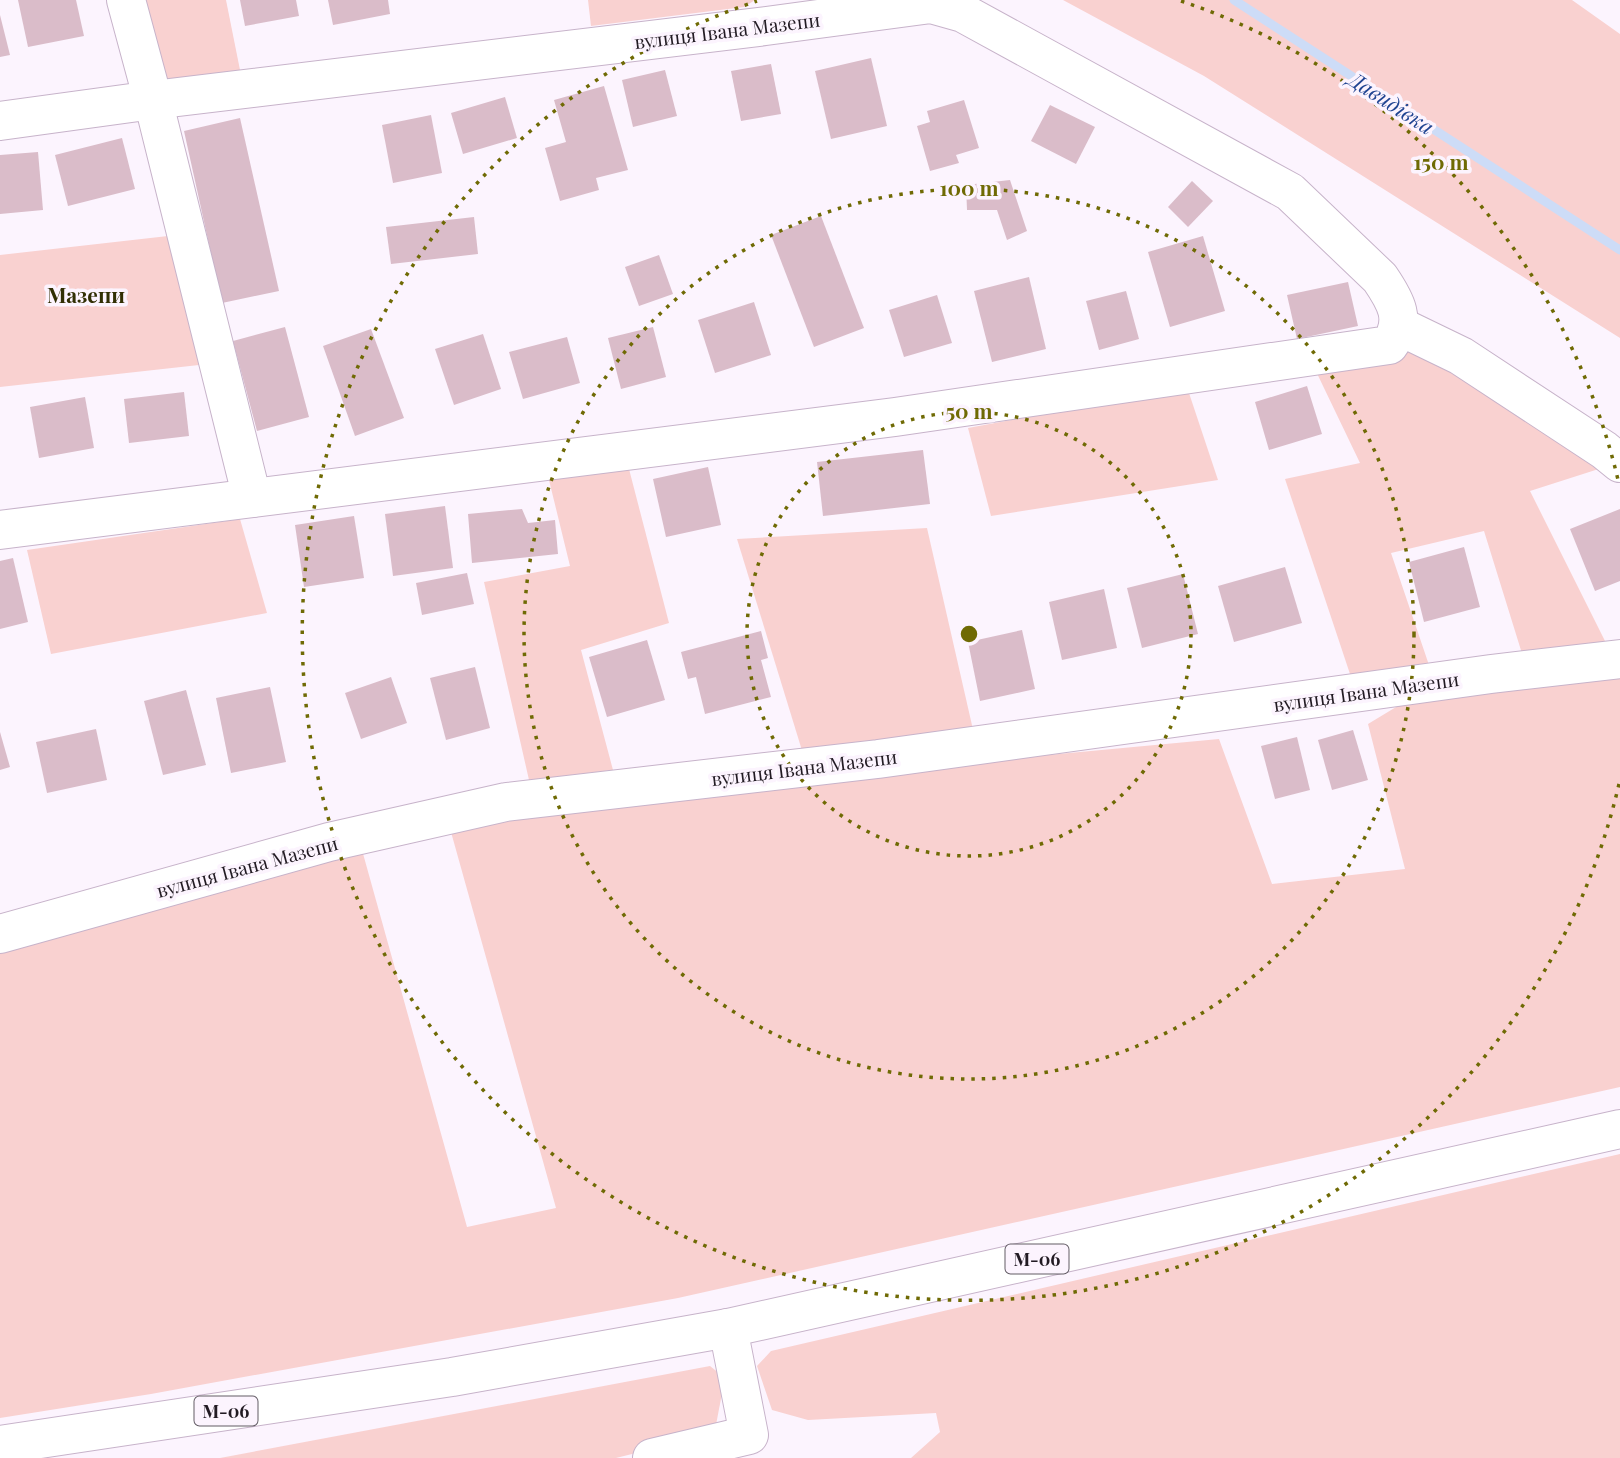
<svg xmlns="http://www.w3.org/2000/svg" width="1620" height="1458" viewBox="0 0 1620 1458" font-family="'Playfair Display',serif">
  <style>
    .green { fill: #f9d1d0 }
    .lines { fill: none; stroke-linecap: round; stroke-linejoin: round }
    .stream { stroke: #cddcf7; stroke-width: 9 }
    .building { fill: #dabcc9 }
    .minor-casing { stroke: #c7b3ca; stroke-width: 40 }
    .highway-casing { stroke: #c7b3ca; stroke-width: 40 }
    .minor { stroke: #fff; stroke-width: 38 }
    .highway { stroke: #fff; stroke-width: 38 }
    .ring { fill: none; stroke: #6f6a04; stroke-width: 3.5; stroke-dasharray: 3.5 7 }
    .labels { text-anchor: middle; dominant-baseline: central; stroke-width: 7; stroke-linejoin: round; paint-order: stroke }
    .shield { fill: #fcf4fe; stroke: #635c65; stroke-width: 2 }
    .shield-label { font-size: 18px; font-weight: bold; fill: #221b23 }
    .street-label { font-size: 19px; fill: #221b23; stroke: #fcf4fe }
    .water-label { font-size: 21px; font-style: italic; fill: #214592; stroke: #fcf4fe }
    .neighbourhood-label { font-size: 21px; font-weight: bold; fill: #312f04; stroke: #fcf4fe }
    .centre { fill: #6f6a04; stroke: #fcf4fe; stroke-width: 3.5 }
    .ring-label { font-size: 21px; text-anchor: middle; font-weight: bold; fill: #6f6a04; stroke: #fcf4fe; stroke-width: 7; stroke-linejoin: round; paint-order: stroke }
  </style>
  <rect width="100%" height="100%" fill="#fcf4fe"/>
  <g class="green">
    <polygon points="144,0 226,0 240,70 164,84"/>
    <polygon points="588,0 755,0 744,7 591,26"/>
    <polygon points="1063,0 1572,0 1620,34 1620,338 1204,76"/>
    <polygon points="168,236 199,365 0,387 0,255"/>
    <polygon points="1417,349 1608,466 1530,491 1606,643 1524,660 1484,531 1391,553 1431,671 1354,686 1285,479 1360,463 1312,363"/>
    <polygon points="1187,387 1218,480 991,516 968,428"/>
    <polygon points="629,469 669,623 581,650 613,770 529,780 484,582 570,566 549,480"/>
    <polygon points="240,519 267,613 51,654 27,550"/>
    <polygon points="927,528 974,734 804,757 737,539"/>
    <polygon points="1620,671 1620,1087 678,1298 151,1394 0,1418 0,944 362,850 467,1227 556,1208 451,832 642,797 900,769 1219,739 1272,884 1405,869 1368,724 1411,698"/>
    <polygon points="1620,1154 1620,1458 911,1458 940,1432 936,1413 808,1420 772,1410 757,1366 771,1351"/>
    <polygon points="710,1366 720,1374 723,1388 716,1425 700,1437 616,1458 220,1458"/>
  </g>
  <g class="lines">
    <polyline class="stream" points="1234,0 1620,250"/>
  </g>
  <g class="building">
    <polygon points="18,0 76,0 84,36 28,47"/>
    <polygon points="240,0 296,0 299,16 245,26"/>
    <polygon points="328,0 388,0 390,14 333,25"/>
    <polygon points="0,15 10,55 0,57"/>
    <polygon points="871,58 887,126 831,139 815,71"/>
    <polygon points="771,64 781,114 741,121 731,71"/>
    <polygon points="665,70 677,116 633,127 622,80"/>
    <polygon points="604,86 628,170 596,178 599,190 560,201 545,148 566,142 554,100"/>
    <polygon points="505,97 517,138 463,154 451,113"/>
    <polygon points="964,100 979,148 956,155 959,163 930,171 917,126 930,122 927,111"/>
    <polygon points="1050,105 1095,127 1076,164 1031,141"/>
    <polygon points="431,115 442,173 393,183 382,125"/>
    <polygon points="240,118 279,291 222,303 184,131"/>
    <polygon points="122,138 135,189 68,206 55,155"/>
    <polygon points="38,152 43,210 0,214 0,155"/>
    <polygon points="1010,180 1027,231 1007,240 997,210 967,210 966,185"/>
    <polygon points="1192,181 1213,201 1188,227 1168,207"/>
    <polygon points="821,216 864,328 814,347 771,235"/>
    <polygon points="474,217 478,254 391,264 386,227"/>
    <polygon points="1203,236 1225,311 1170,327 1148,252"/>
    <polygon points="659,255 673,294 639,306 625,267"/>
    <polygon points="1029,277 1046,349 992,362 974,291"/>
    <polygon points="1348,282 1358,326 1297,339 1287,295"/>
    <polygon points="1126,291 1139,339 1099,350 1086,301"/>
    <polygon points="937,295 952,343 904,357 889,310"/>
    <polygon points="754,302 771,355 715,373 698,320"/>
    <polygon points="285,327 309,417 257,431 233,341"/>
    <polygon points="653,327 666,377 621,389 608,338"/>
    <polygon points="371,329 404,418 355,436 323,346"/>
    <polygon points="483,334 501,389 454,405 435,349"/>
    <polygon points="567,337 580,383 523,399 509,352"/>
    <polygon points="1307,386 1322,434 1269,450 1255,402"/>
    <polygon points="184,392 189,436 129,443 124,399"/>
    <polygon points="85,397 94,448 39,458 30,407"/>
    <polygon points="923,450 930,504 823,516 817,462"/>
    <polygon points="708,467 721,525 666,537 653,479"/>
    <polygon points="445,506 453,568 393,576 385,514"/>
    <polygon points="522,509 528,523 555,520 558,554 472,563 468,514"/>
    <polygon points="1620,509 1620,581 1595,591 1570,529"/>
    <polygon points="354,516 364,578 304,587 295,525"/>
    <polygon points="1464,547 1480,607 1424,622 1409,562"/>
    <polygon points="13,558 28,622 0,629 0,561"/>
    <polygon points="1285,567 1302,623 1234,642 1218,586"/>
    <polygon points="467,573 474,604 422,615 416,583"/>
    <polygon points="1183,574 1198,634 1142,648 1127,588"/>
    <polygon points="1104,589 1117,648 1062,660 1049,602"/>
    <polygon points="1022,630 1035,689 980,701 968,642"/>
    <polygon points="761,631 768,658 761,660 771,697 705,714 696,677 688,679 681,652"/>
    <polygon points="647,640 665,700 607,717 589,657"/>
    <polygon points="475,667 490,728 446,740 430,678"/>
    <polygon points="391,677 407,723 361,739 345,693"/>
    <polygon points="270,687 286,762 231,773 216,698"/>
    <polygon points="186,690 206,765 163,775 144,701"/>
    <polygon points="96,729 107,780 47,793 36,742"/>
    <polygon points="1353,730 1368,780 1332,790 1318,740"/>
    <polygon points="0,732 10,767 0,770"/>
    <polygon points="1297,737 1310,790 1275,799 1261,746"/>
  </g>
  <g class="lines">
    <defs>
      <g id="minor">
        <polyline points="126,0 153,100 252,498"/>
        <path d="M 0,121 L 153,100 L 766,26 L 931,4 L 963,13 L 1290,192 L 1380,278 C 1395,300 1408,321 1389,345 L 895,417 L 0,530"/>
        <polyline points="1399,326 1461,356 1604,450 1620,463"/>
        <polyline points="0,934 329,842 506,802 878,759 1491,674 1620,659"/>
        <polyline points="652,1458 749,1435 728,1328"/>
      </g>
      <polyline id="highway" points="0,1445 452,1377 728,1328 1620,1129"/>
    </defs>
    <use href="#minor" class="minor-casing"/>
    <use href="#highway" class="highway-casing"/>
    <use href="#minor" class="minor"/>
    <use href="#highway" class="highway"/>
  </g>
  <g class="ring">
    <circle cx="969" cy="634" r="222"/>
    <circle cx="969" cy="634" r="445"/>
    <path d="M1619 784A667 667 0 1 1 757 1M1181 1A667 667 0 0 1 1619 484"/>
  </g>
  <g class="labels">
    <g class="shield">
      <rect x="1005.5" y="1244.5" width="63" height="29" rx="5"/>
      <rect x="194.5" y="1396.5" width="63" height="29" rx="5"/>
    </g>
    <g class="shield-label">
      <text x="1037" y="1259">М-06</text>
      <text x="226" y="1411">М-06</text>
    </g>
    <g class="street-label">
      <text transform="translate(727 30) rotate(-7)">вулиця Івана Мазепи</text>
      <text transform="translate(1366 691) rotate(-8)">вулиця Івана Мазепи</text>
      <text transform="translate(804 767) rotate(-7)">вулиця Івана Мазепи</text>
      <text transform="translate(247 866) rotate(-15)">вулиця Івана Мазепи</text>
    </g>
    <g class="water-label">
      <text transform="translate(1392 102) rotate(33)">Давидівка</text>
    </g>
    <g class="neighbourhood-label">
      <text x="86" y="294">Мазепи</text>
    </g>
  </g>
  <circle cx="969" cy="634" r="10" class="centre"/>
  <g class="ring-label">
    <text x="1441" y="170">150 m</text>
    <text x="969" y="196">100 m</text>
    <text x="969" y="419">50 m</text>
  </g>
</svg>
